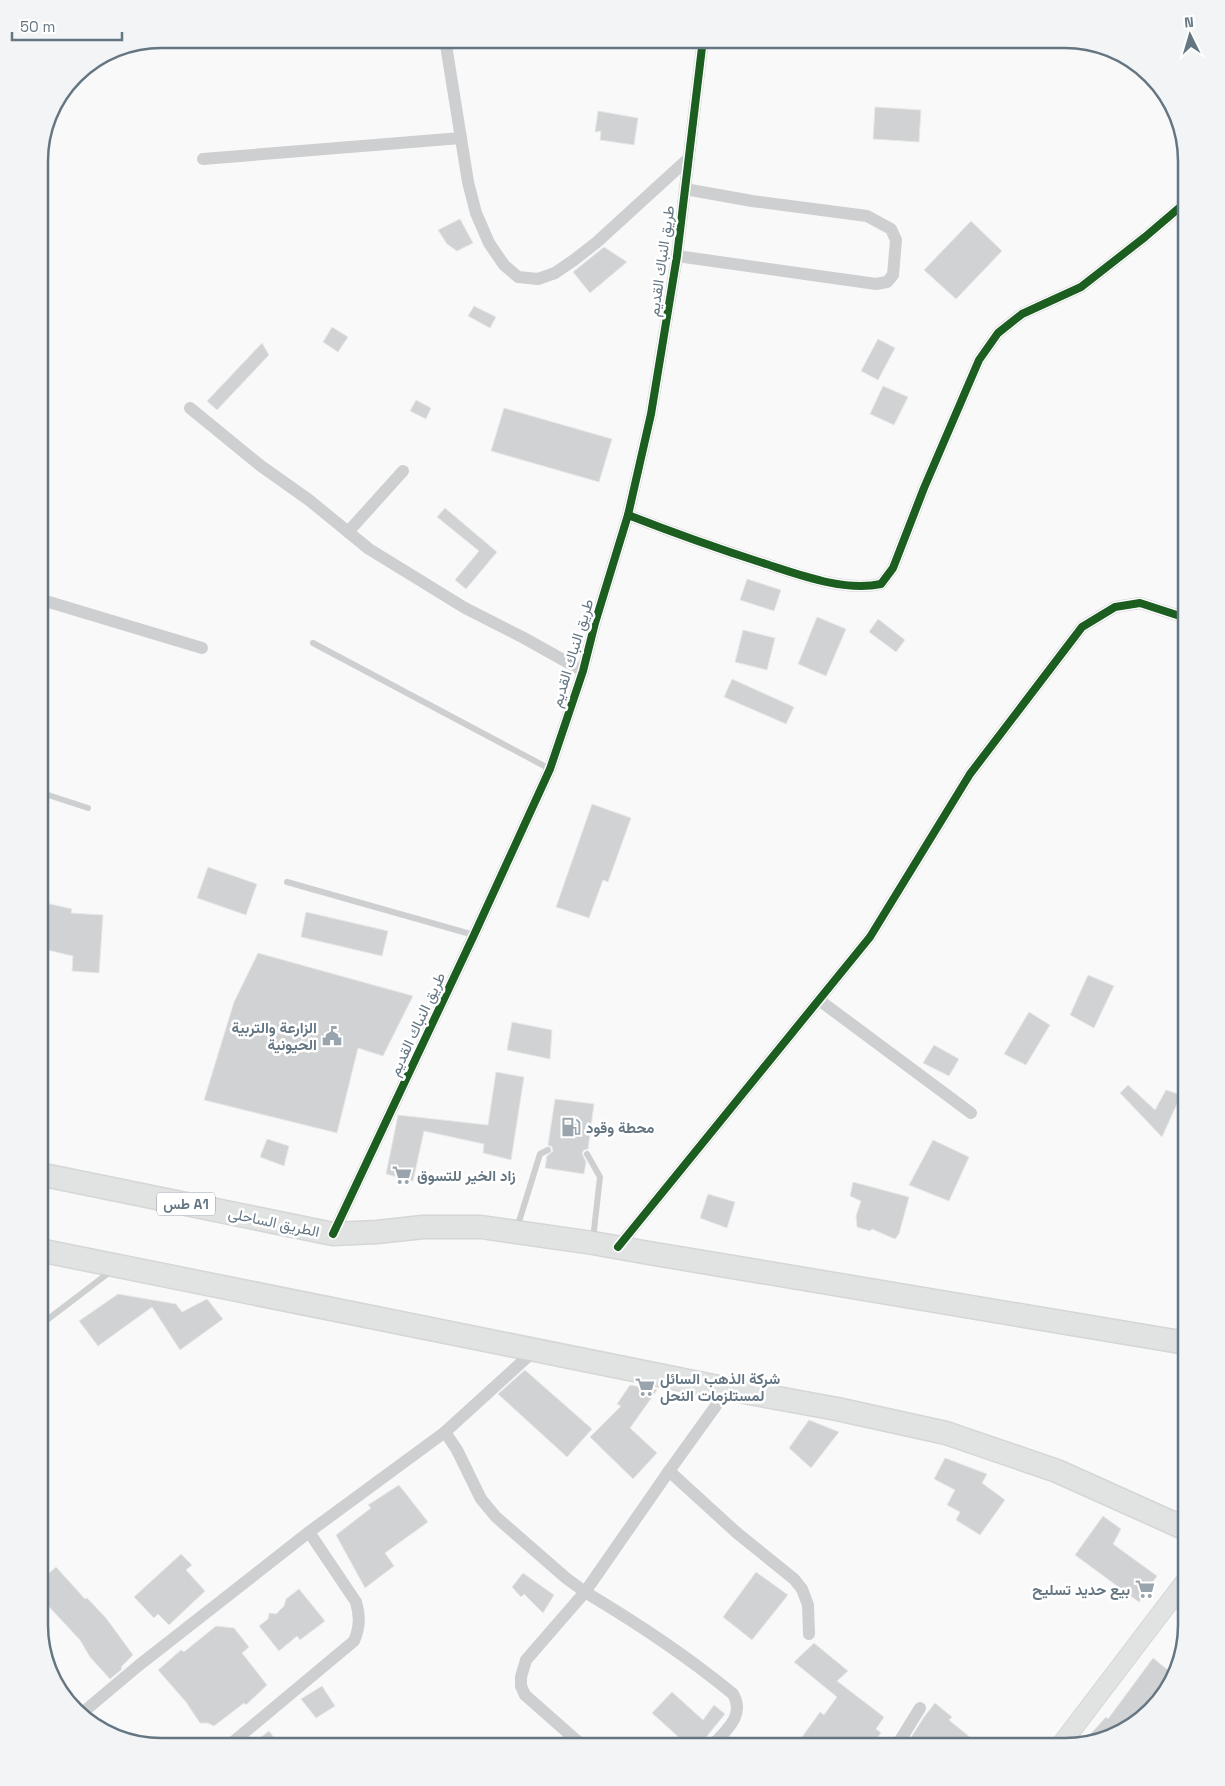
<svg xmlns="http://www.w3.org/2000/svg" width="1225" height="1786" viewBox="0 0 1225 1786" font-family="'Space Grotesk',Vazirmatn,sans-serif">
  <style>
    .building { fill: #d0d2d3; stroke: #e8e8e8 }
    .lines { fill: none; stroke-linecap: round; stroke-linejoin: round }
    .secondary-casing { stroke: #d5d6d7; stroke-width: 20 }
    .highway-casing { stroke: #d5d6d6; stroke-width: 25 }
    .lane { stroke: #cecfd0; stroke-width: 6 }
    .street { stroke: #cecfd0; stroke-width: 12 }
    .secondary { stroke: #e1e2e2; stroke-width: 18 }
    .highway { stroke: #e1e2e2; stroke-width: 22 }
    .cycleway-casing { stroke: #fff; stroke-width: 11 }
    .cycleway { stroke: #1b5e20; stroke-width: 8 }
    .labels { text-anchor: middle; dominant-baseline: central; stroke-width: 5; stroke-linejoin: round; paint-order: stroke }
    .shield { fill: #fff; stroke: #939fa8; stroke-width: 1 }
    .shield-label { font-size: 14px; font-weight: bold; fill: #657683 }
    .street-label { font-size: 15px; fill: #657683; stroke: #fff }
    .poi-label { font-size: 15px; font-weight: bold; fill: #657683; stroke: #fff; text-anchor: start }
    .rim { fill: none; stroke: #657683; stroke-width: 2.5 }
  </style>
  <rect width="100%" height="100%" fill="#f9f9f9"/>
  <g class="building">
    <polygon points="875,107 921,110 919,142 873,139"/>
    <polygon points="598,111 638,118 634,145 600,140 601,131 595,132"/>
    <polygon points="460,219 473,243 457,251 447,244 438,230"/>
    <polygon points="971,221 1002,251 956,299 924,270"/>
    <polygon points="604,247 627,262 590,293 573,272"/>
    <polygon points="474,306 496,317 490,328 468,316"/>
    <polygon points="332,327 348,337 338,352 323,342"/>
    <polygon points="878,339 895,348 878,380 861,371"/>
    <polygon points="262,343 269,355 217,410 207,401"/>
    <polygon points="883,386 908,397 894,425 870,414"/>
    <polygon points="416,400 431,408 426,419 410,411"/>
    <polygon points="504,408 612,439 599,482 491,451"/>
    <polygon points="445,508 497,552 466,589 455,580 479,551 437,517"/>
    <polygon points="747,579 781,590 774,611 740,600"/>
    <polygon points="817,617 846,629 826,676 798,664"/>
    <polygon points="878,619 905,640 896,652 869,632"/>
    <polygon points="743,630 775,638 767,670 735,662"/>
    <polygon points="732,679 794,707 786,724 724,697"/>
    <polygon points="592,804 631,818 608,882 603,880 589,918 556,907"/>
    <polygon points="208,867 257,884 246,915 197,898"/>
    <polygon points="46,903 72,909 71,913 103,915 99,973 72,971 73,956 39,948 39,931"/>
    <polygon points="306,912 388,931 382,956 301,937"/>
    <polygon points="258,953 413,996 383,1056 358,1048 337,1133 204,1100 234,1002"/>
    <polygon points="1088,975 1114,986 1094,1028 1070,1015"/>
    <polygon points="1029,1012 1050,1025 1026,1065 1004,1054"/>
    <polygon points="512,1022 552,1030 550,1059 507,1050"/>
    <polygon points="934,1045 959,1059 949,1076 923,1063"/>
    <polygon points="496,1072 524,1077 511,1160 483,1153 484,1144 424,1131 413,1181 386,1174 398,1115 488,1125"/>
    <polygon points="1128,1085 1155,1110 1166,1090 1181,1095 1162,1137 1120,1093"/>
    <polygon points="555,1099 594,1104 588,1149 584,1150 582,1153 586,1162 584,1174 545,1168 547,1156 553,1151 552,1147 548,1145"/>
    <polygon points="267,1139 289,1146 284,1166 260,1157"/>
    <polygon points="933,1140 969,1157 949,1201 909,1185"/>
    <polygon points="853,1182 909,1197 899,1234 895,1239 872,1229 870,1231 857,1227 856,1216 861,1201 850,1196"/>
    <polygon points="708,1194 735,1202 727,1228 700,1218"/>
    <polygon points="118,1294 176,1304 182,1312 207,1299 223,1319 180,1350 152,1307 98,1346 79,1321"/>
    <polygon points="525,1370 592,1429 567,1457 498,1394"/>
    <polygon points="630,1385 657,1390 630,1428 657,1453 633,1479 590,1437 621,1406 617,1404"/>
    <polygon points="809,1420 839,1432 811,1468 789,1448"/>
    <polygon points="945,1458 987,1474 982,1483 1005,1500 980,1535 956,1520 960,1512 947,1505 955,1490 934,1479"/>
    <polygon points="399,1485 428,1522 385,1553 394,1566 365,1588 336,1535 371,1508 368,1505"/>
    <polygon points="1103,1516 1121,1529 1113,1544 1157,1576 1139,1602 1075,1555"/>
    <polygon points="181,1554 192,1565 186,1570 205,1591 169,1625 158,1614 154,1618 134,1597"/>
    <polygon points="56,1567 85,1599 87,1598 106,1618 133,1655 121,1667 122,1669 110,1679 90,1657 80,1640 39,1596 39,1582"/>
    <polygon points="756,1572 788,1595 752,1640 723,1617"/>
    <polygon points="523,1573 554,1595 543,1613 524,1594 521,1597 512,1587"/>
    <polygon points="299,1589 325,1621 300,1640 297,1636 279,1651 259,1626 268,1619 269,1613 276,1614 284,1606 286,1599"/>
    <polygon points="216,1626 234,1628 249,1647 242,1653 267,1685 246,1705 244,1703 214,1726 208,1723 200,1723 186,1702 158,1670 181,1650 184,1652"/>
    <polygon points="814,1643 848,1671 837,1681 884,1717 876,1729 881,1733 874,1742 869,1739 863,1747 816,1747 802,1737 820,1712 824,1715 837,1697 794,1662"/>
    <polygon points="1153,1658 1173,1674 1172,1679 1147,1709 1125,1731 1083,1742 1106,1717 1108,1719"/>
    <polygon points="322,1686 335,1706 316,1718 301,1699"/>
    <polygon points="672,1692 703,1720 714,1705 725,1714 698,1747 679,1747 683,1741 652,1713"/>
    <polygon points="935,1703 952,1717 949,1720 982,1747 905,1747 924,1717"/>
    <polygon points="269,1731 281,1747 248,1747"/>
  </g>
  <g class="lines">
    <defs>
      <polyline id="secondary" points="1059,1747 1186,1580"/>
      <g id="highway">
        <polyline points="39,1174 333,1234 377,1232 423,1227 481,1227 593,1243 649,1253 1186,1343"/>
        <polyline points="39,1250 728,1389 837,1409 946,1433 1057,1471 1186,1529"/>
      </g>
    </defs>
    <use href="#secondary" class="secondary-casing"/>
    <use href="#highway" class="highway-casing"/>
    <g class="lane">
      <polyline points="313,643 550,769"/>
      <polyline points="39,792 88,808"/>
      <polyline points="287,882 474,935"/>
      <polyline points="587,1154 600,1177 593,1239"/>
      <polyline points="517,1228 540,1154 548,1150"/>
      <polyline points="39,1326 111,1271"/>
    </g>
    <g class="street">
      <polyline points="445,39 468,182 476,213 489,243 504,265 518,277 538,279 555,273 574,260 597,242 689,158"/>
      <polyline points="203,159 461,138"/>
      <polyline points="677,256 876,284 887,282 893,275 896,240 891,229 867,216 752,201 685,189"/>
      <polyline points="190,408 261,466 309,500 369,549 465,608 524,638 583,671"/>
      <path d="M 628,515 C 674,533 719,549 766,564 C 800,575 845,592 881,584 L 893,568 L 924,488 L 979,360 L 998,333 L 1022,314 L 1081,287 L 1145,237 L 1186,202"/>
      <polyline points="348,532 403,471"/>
      <polyline points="39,599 202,648"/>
      <polyline points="819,1000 971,1113"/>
      <polyline points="333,1234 474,935 550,769 583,671 595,623 628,515 651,414 677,256 703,39"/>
      <polyline points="618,1247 870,937 970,774 1082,627 1115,607 1140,603 1186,618"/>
      <polyline points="445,1432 457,1450 481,1499 496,1517 566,1578 585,1592 526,1660 521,1677 521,1686 525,1695 584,1747"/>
      <polyline points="669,1471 737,1533 794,1579 802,1589 808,1605 809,1634"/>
      <polyline points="81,1714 138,1666 309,1532 445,1432 535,1350"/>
      <path d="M 227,1747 L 354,1641 C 360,1627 360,1616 356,1602 L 309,1532"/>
      <path d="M 711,1747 C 725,1731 746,1716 733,1694 C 687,1656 637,1623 585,1592 L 669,1471 L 728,1389"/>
      <polyline points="896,1747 920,1708"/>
    </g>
    <use href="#secondary" class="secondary"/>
    <use href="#highway" class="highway"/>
    <defs>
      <g id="cycleway">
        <path d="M 628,515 C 674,533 719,549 766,564 C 800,575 845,592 881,584 L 893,568 L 924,488 L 979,360 L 998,333 L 1022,314 L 1081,287 L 1145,237 L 1186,202"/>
        <polyline points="333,1234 474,935 550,769 583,671 595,623 628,515 651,414 677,256 703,39"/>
        <polyline points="618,1247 870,937 970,774 1082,627 1115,607 1140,603 1186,618"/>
      </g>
    </defs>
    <use href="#cycleway" class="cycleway-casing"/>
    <use href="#cycleway" class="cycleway"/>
  </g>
  <defs>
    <symbol id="civic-bare" viewBox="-9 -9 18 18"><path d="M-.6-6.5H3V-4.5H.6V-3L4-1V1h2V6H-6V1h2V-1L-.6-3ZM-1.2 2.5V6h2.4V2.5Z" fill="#99a4ac" stroke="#fff" stroke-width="2.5" paint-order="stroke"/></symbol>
    <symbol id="fuel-bare" viewBox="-9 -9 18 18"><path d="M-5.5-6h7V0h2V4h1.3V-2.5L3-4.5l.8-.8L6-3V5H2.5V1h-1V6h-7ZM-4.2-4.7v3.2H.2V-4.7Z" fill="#99a4ac" stroke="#fff" stroke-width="2.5" paint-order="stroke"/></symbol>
    <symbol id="supermarket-bare" viewBox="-9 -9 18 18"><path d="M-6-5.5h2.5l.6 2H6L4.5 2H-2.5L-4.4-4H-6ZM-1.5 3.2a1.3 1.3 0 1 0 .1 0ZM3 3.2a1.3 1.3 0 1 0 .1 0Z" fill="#99a4ac" stroke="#fff" stroke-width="2.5" paint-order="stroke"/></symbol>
  </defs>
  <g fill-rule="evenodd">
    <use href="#civic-bare" x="318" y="1022" width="28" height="28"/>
    <use href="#fuel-bare" x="557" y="1113" width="28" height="28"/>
    <use href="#supermarket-bare" x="388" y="1161" width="28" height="28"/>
    <use href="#supermarket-bare" x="631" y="1373" width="28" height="28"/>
    <use href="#supermarket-bare" x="1131" y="1575" width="28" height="28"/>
  </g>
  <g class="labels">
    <rect class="shield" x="157" y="1192.5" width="58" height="23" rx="4"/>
    <g class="shield-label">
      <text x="186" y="1204">طس A1</text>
    </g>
    <g class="street-label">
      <text transform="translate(661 261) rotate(-82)">طريق النباك القديم</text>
      <text transform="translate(572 653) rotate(-73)">طريق النباك القديم</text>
      <text transform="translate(417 1024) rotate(-65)">طريق النباك القديم</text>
      <text transform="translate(274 1222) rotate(12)">الطريق الساحلى</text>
    </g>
    <g class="poi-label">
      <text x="317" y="1027" text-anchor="end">الزارعة والتربية<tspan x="317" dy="17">الحيونية</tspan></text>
      <text x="586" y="1127">محطة وقود</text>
      <text x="417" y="1175">زاد الخير للتسوق</text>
      <text x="660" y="1378">شركة الذهب السائل<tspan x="660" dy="17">لمستلزمات النحل</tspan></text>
      <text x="1130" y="1589" text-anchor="end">بيع حديد تسليح</text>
    </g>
  </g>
  <path d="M0 0H1225V1786H0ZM161 48H1065A113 113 0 0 1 1178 161V1625A113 113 0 0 1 1065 1738H161A113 113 0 0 1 48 1625V161A113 113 0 0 1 161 48Z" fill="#f3f4f5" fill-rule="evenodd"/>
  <path class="rim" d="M161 48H1065A113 113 0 0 1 1178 161V1625A113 113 0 0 1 1065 1738H161A113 113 0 0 1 48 1625V161A113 113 0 0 1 161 48Z"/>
  <g transform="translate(1190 35) rotate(355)" stroke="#ffffff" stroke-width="4" paint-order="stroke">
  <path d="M0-4L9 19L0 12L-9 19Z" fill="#657683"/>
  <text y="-8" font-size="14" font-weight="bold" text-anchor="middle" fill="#657683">N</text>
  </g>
  <path d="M12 32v8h110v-8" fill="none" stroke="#657683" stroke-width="2.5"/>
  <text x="20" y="32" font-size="15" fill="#657683" stroke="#ffffff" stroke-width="4" paint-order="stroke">50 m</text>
</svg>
